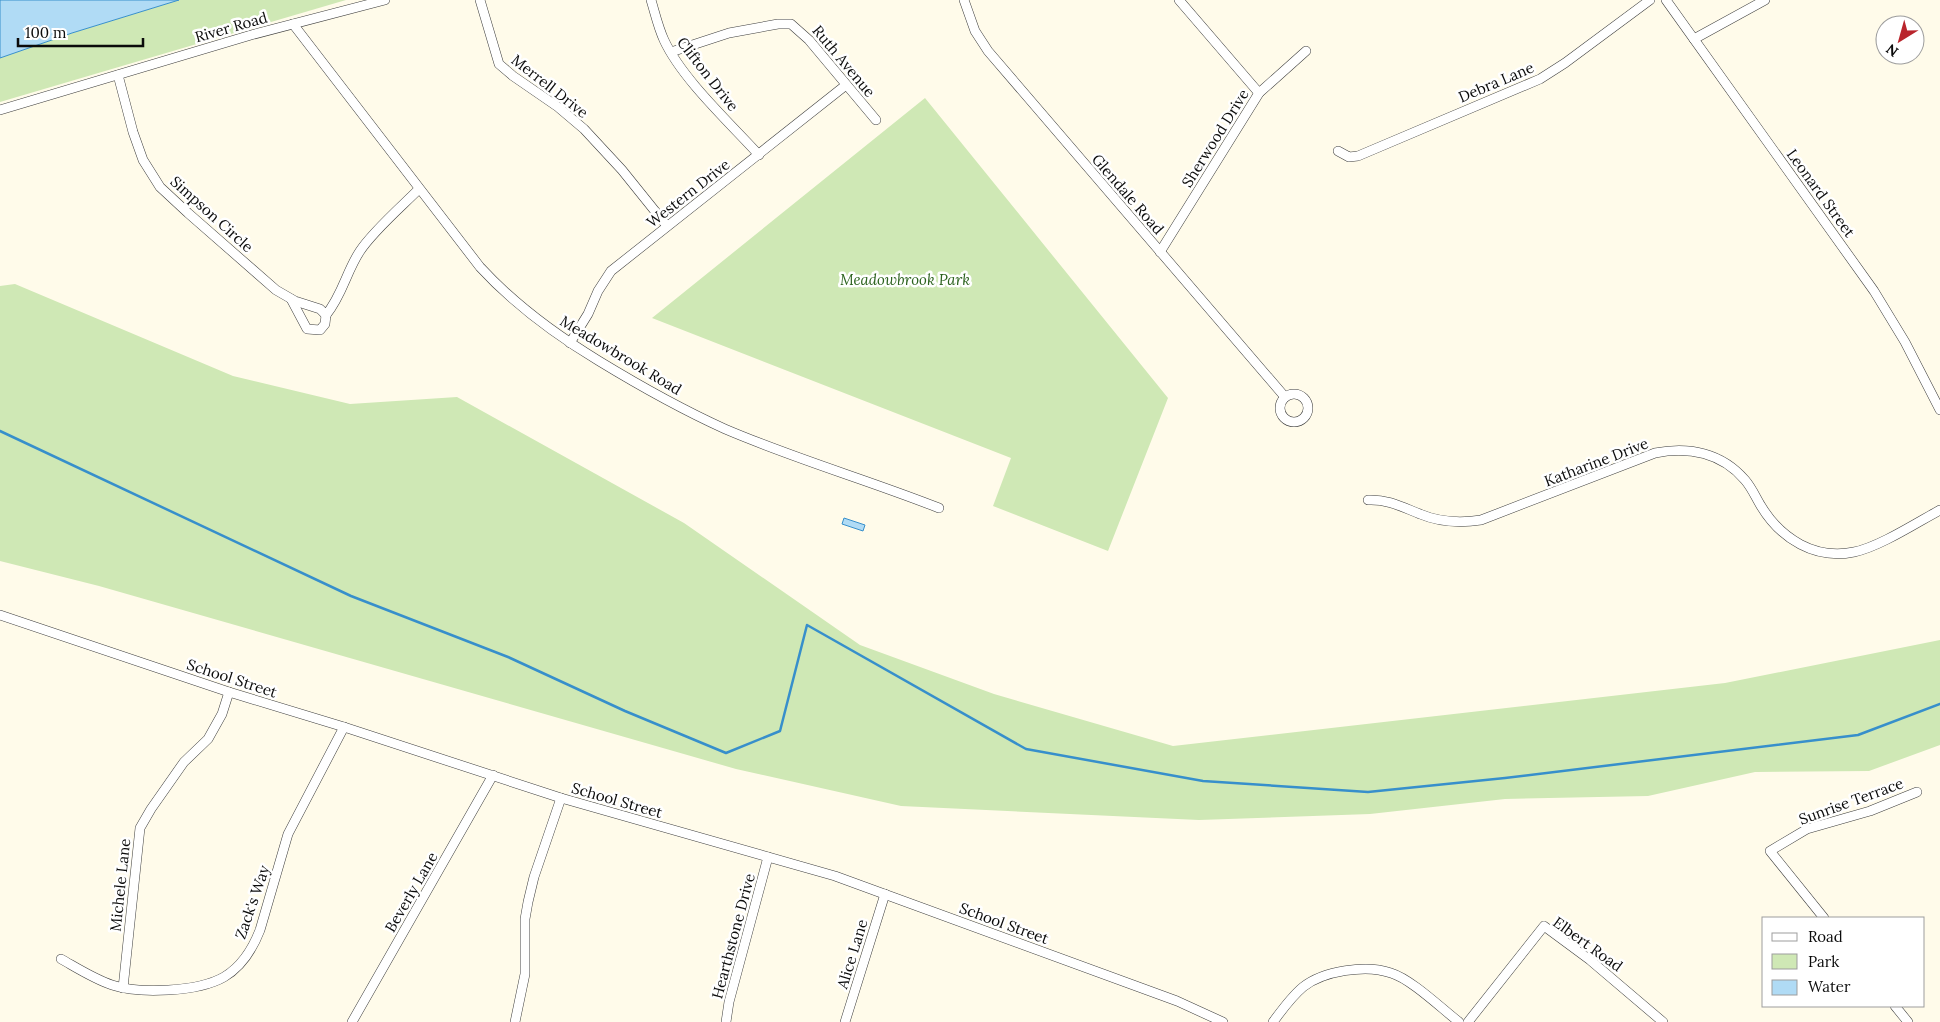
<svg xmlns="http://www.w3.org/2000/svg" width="1940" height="1022" viewBox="0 0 1940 1022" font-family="Lora,serif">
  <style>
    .green { fill: #cfe8b5 }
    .water { fill: #b0dbf5; stroke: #378fcb }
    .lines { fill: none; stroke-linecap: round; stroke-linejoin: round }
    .stream { stroke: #378fcb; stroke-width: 2.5 }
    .minor-casing { stroke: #3e3e3e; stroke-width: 10 }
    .minor { stroke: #fff; stroke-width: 9 }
    .labels { text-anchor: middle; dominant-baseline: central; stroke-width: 5; stroke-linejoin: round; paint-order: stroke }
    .street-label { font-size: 15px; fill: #0b0b0b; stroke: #fff }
    .park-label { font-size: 15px; font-style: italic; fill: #2b621d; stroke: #fff }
  </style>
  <rect width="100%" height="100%" fill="#fffbea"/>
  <g class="green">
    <polygon points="179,0 346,0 0,102 0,58 72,33"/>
    <polygon points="925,98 1168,398 1108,551 993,506 1011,458 652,318"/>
    <polygon points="15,284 233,376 350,404 457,397 684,523 860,645 994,694 1173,746 1725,683 1940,640 1940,745 1869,771 1755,772 1648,796 1505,799 1370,814 1199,820 901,806 736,769 99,586 0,561 0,286"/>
  </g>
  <g class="water">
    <polygon points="0,0 179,0 72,33 0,58"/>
    <polygon points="844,518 865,525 863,531 842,524"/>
  </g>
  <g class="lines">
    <polyline class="stream" points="0,431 351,596 508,657 625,711 726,753 780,731 807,625 1026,749 1203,781 1368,792 1505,778 1858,735 1940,704"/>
    <defs>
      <g id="minor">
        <polyline points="480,0 499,64 513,76 558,107 584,129 622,170 667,226"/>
        <path d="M 651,0 C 655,13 658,27 664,40 C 682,79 730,123 759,155"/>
        <polyline points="964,0 975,31 988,51 1285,397"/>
        <polyline points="1179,0 1259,93"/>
        <polyline points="1666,0 1874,291 1905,342 1940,410"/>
        <path d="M 293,24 L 480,267 C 514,304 556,335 599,361 C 640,386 681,409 725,429 C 795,459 868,480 939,508"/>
        <polyline points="1694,39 1765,0"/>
        <polyline points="671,52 729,33 778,24 791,24 809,40 876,120"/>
        <path d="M 118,75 L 133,132 L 143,160 L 160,187 L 188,213 L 276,290 L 295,301 L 320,309 L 326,315 C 343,294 346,272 360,251 C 373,231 401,207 419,189"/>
        <polyline points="0,110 251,35 385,0"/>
        <polyline points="1338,151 1349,157 1358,156 1540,79 1565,63 1650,0"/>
        <polyline points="1160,252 1259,93 1306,51"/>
        <polyline points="291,299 307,329 320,330 325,324 326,315"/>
        <polyline points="570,343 588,314 598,291 611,271 846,85"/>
        <circle cx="1294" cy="408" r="14"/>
        <path d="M 1368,500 C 1388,499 1402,507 1420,514 C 1439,522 1461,523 1481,520 L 1655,453 C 1689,446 1722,453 1745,480 C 1752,488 1756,498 1761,506 C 1781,539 1815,560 1854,552 C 1879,547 1916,523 1940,510"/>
        <polyline points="0,615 229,692 344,727 561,798 835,876 1177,1001 1223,1022"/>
        <polyline points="1824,918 1770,851 1807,829 1870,811 1917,792"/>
        <path d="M 61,959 C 77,968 94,979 112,985 C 139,994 198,992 224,977 C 241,967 253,948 260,930 L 288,834 L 344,727"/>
        <polyline points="123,988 140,828 151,809 184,762 208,739 222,714 229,692"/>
        <polyline points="1895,1006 1908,1022"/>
        <polyline points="352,1022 493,775"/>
        <polyline points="515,1022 525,974 525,919 528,902 534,877 561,798"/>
        <polyline points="726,1022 729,1002 768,857"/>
        <polyline points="845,1022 885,894"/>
        <path d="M 1273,1022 C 1282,1010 1291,997 1303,987 C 1323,971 1366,964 1391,973 C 1411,979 1441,1008 1459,1022"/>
        <polyline points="1468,1022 1544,926 1590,960 1663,1022"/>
      </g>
    </defs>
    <use href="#minor" class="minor-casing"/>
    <use href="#minor" class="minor"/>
  </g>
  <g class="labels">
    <g class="street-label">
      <text transform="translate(231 27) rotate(-16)">River Road</text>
      <text transform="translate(844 61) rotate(50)">Ruth Avenue</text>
      <text transform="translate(708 74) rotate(52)">Clifton Drive</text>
      <text transform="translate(1496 82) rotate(-23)">Debra Lane</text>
      <text transform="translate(550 86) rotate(38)">Merrell Drive</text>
      <text transform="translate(1215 138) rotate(-58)">Sherwood Drive</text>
      <text transform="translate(688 193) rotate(-38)">Western Drive</text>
      <text transform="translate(1821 193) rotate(54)">Leonard Street</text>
      <text transform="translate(1128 194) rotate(49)">Glendale Road</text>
      <text transform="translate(212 214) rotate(42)">Simpson Circle</text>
      <text transform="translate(621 355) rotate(31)">Meadowbrook Road</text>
      <text transform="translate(1596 462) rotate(-21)">Katharine Drive</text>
      <text transform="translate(232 678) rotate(18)">School Street</text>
      <text transform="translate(617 800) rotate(16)">School Street</text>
      <text transform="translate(1851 801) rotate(-20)">Sunrise Terrace</text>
      <text transform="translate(120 885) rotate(-84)">Michele Lane</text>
      <text transform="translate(411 892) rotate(-60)">Beverly Lane</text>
      <text transform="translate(252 902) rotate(-71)">Zack's Way</text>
      <text transform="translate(1004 923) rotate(20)">School Street</text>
      <text transform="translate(733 936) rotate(-75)">Hearthstone Drive</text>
      <text transform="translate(1588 944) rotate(36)">Elbert Road</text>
      <text transform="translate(852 954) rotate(-73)">Alice Lane</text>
    </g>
    <g class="park-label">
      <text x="905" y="279">Meadowbrook Park</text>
    </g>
  </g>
  <rect x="1762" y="917" width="162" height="90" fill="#ffffff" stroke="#9d9d9d"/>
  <rect x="1772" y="933" width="25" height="8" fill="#ffffff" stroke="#9d9d9d"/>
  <text x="1808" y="942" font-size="15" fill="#0b0b0b">Road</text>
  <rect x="1772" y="954" width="25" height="15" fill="#cfe8b5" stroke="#9d9d9d"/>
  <text x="1808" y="967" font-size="15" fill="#0b0b0b">Park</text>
  <rect x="1772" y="980" width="25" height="15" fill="#b0dbf5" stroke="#9d9d9d"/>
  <text x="1808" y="992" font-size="15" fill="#0b0b0b">Water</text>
  <g transform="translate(1900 40) rotate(217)"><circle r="24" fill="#ffffff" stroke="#9d9d9d"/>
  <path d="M0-4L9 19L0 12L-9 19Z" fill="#b9252c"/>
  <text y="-8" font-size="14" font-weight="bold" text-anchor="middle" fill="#0b0b0b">N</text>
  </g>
  <path d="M18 38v8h125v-8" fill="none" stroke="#0b0b0b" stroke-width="2.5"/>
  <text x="25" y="38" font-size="15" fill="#0b0b0b" stroke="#ffffff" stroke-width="4" paint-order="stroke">100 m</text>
</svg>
